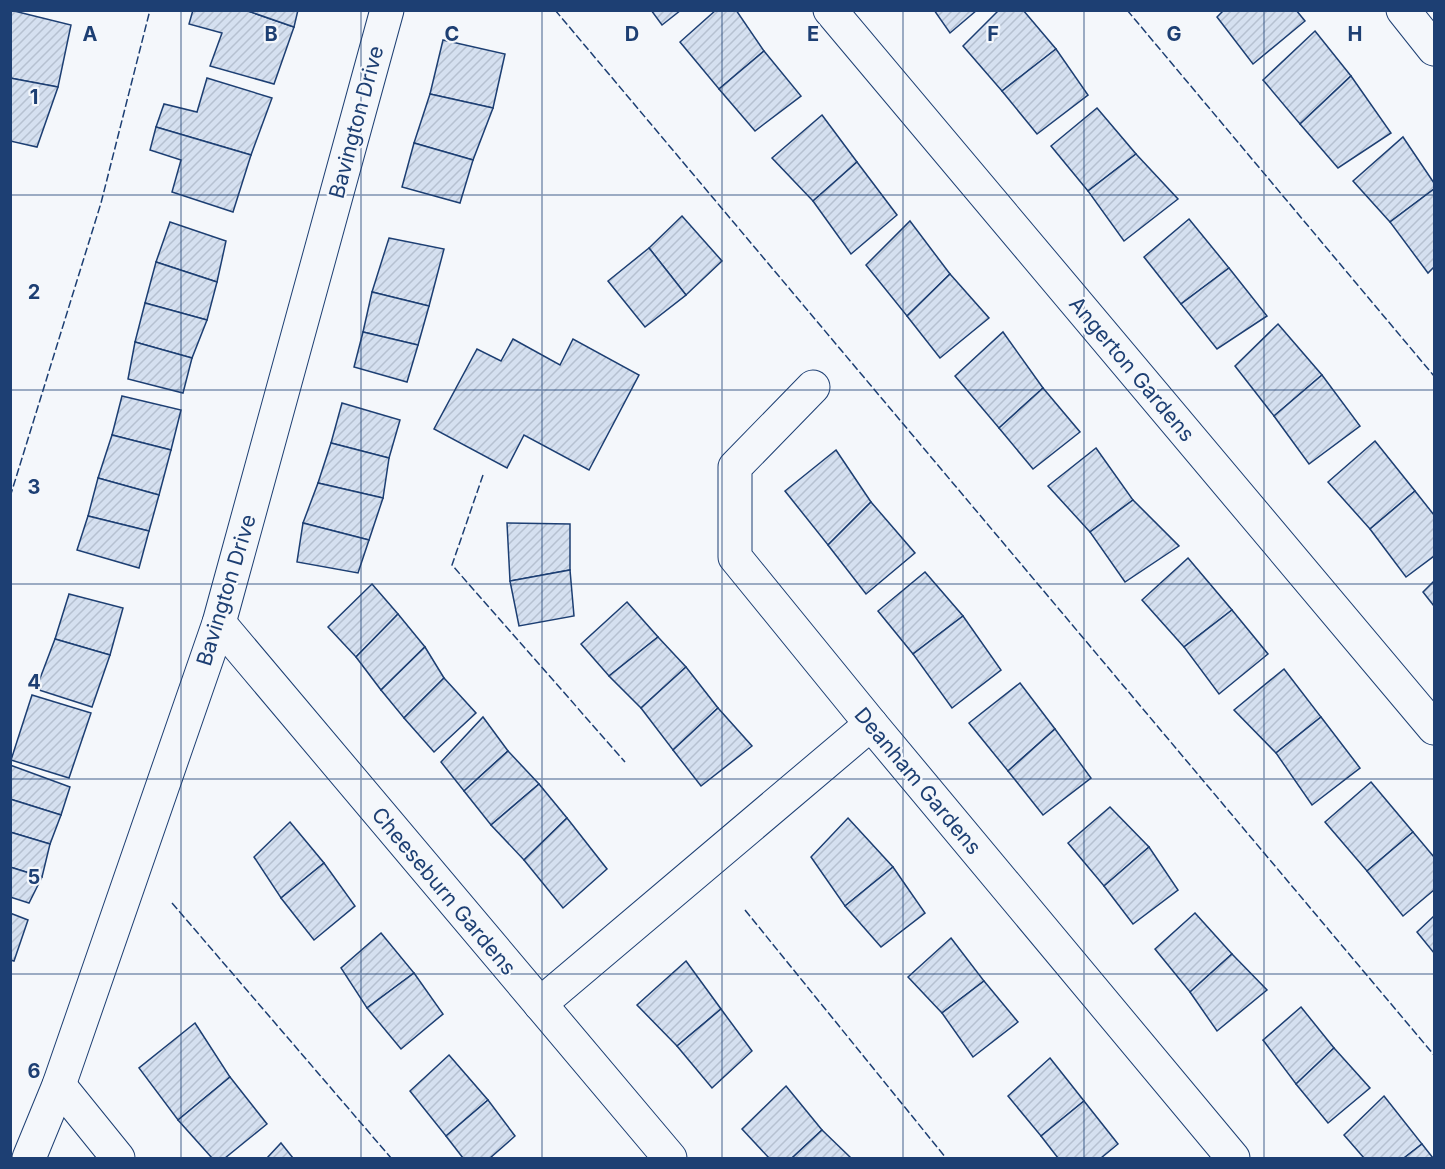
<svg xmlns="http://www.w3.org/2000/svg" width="1445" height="1169" viewBox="0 0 1445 1169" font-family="Inter,sans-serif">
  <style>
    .building { fill: url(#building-hatch); stroke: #1d3f73; stroke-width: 1.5 }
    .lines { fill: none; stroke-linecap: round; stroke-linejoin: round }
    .minor-casing { stroke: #1d3f73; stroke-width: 35 }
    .minor { stroke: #f4f7fb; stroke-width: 33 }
    .fence { stroke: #1d3f73; stroke-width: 1.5; stroke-dasharray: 8 3; stroke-linecap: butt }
    .grid { fill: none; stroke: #1d3f73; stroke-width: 1.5; stroke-opacity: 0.55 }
    .labels { text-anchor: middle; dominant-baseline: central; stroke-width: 4.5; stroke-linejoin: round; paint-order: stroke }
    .street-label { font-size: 21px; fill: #1d3f73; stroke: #f4f7fb }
    .grid-label { font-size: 20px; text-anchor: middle; font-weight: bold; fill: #1d3f73; stroke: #f4f7fb; stroke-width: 4.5; stroke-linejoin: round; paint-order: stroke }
  </style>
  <defs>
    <pattern id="building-hatch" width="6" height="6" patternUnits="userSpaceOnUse" patternTransform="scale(1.5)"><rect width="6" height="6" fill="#d5e0f0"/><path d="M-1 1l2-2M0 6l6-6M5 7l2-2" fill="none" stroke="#b6c1d1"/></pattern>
  </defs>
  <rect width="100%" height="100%" fill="#f4f7fb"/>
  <g class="building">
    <polygon points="10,10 71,25 58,87 10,78"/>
    <polygon points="193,10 245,10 294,27 274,84 210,66 222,33 189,24"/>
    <polygon points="245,10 298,10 294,27"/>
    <polygon points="651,10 681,10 662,25"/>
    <polygon points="716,10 736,10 764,51 719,89 680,42"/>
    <polygon points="934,10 977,10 950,33"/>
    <polygon points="999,10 1023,10 1056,49 1002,91 963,46"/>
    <polygon points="1224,10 1296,10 1305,21 1253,64 1217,17"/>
    <polygon points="1315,31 1351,76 1300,124 1263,80"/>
    <polygon points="443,40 505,54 493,108 430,94"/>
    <polygon points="1056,49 1088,95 1037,134 1002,91"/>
    <polygon points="764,51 801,96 755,131 719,89"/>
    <polygon points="1351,76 1391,133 1338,168 1300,124"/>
    <polygon points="10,78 58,87 37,147 10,141"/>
    <polygon points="207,78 272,98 251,155 156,127 164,104 197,112"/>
    <polygon points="430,94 493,108 473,160 414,143"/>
    <polygon points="1097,108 1136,154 1088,191 1051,146"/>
    <polygon points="822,115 857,162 813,201 772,158"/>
    <polygon points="156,127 251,155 233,212 172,192 181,160 150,150"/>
    <polygon points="1403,137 1434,183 1434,189 1390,222 1353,181"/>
    <polygon points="414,143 473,160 460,203 402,187"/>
    <polygon points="1136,154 1178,199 1124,241 1088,191"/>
    <polygon points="857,162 897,215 851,254 813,201"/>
    <polygon points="1434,189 1434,267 1428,273 1390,222"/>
    <polygon points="682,216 722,261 686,295 649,248"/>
    <polygon points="1189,219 1229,268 1181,304 1144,257"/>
    <polygon points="910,221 950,274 907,316 866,265"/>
    <polygon points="170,222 226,241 217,282 156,262"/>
    <polygon points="389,238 444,249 429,306 372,292"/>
    <polygon points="649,248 686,295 645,327 608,281"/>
    <polygon points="156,262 217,282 207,320 145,303"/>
    <polygon points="1229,268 1267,316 1217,349 1181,304"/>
    <polygon points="950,274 989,318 940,358 907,316"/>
    <polygon points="372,292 429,306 418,345 363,332"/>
    <polygon points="145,303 207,320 192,358 135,342"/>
    <polygon points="1278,324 1322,375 1274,416 1235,366"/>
    <polygon points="363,332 418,345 407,382 354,367"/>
    <polygon points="1003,332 1043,388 999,428 955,376"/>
    <polygon points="513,339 560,365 573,339 639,375 589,470 524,435 507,468 434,429 477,349 501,361"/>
    <polygon points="135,342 192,358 183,393 128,379"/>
    <polygon points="1322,375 1360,426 1309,464 1274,416"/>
    <polygon points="1043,388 1080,432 1033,469 999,428"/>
    <polygon points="122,396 181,410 171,450 112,435"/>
    <polygon points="342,403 400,420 389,458 331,443"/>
    <polygon points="112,435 171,450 159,495 98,478"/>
    <polygon points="1375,441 1415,491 1370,529 1328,482"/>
    <polygon points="331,443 389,458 383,498 318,483"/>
    <polygon points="1096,448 1133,500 1090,532 1048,486"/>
    <polygon points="836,450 871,502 828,545 785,491"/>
    <polygon points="98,478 159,495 149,531 88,516"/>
    <polygon points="318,483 383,498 369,540 303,523"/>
    <polygon points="1415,491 1434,515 1434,556 1406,577 1370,529"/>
    <polygon points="1133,500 1179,546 1125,582 1090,532"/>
    <polygon points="871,502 915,553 866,594 828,545"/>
    <polygon points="88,516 149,531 139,568 77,550"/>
    <polygon points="303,523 369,540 358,573 297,562"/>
    <polygon points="507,523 570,524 570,570 510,581"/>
    <polygon points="1188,558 1232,610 1184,647 1142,600"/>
    <polygon points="570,570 574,616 519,626 510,581"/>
    <polygon points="925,572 963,616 913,654 878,611"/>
    <polygon points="1434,581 1434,606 1423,592"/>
    <polygon points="372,584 398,614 356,657 328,627"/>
    <polygon points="69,594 123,608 110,655 55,639"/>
    <polygon points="627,602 658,637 609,676 581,644"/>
    <polygon points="1232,610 1268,654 1219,694 1184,647"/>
    <polygon points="398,614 425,647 381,690 356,657"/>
    <polygon points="963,616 1001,670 952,708 913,654"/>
    <polygon points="658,637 686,667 641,708 609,676"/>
    <polygon points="55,639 110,655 92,707 36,689"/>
    <polygon points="425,647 444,678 404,718 381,690"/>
    <polygon points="686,667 718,708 673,750 641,708"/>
    <polygon points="1284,669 1321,717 1276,753 1234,710"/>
    <polygon points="444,678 476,713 434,752 404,718"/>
    <polygon points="1020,683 1055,729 1008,771 969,723"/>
    <polygon points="32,695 91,713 69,778 11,760"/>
    <polygon points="718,708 752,746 701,786 673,750"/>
    <polygon points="483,717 508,751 464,791 441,762"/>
    <polygon points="1321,717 1360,768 1312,805 1276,753"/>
    <polygon points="1055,729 1091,778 1043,815 1008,771"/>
    <polygon points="508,751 539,784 491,825 464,791"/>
    <polygon points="10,765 70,787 61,815 10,799"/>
    <polygon points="1371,782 1413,832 1367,871 1325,822"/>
    <polygon points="539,784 567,818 524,860 491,825"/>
    <polygon points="10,799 61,815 50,844 10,832"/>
    <polygon points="1110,807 1149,847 1104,886 1068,843"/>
    <polygon points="567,818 607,869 563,908 524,860"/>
    <polygon points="848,818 893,867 845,906 811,857"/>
    <polygon points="290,822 324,863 281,898 254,857"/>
    <polygon points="10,832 50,844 42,877 10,867"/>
    <polygon points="1413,832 1434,857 1434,890 1403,916 1367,871"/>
    <polygon points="1149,847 1178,890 1133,924 1104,886"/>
    <polygon points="324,863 355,906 314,940 281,898"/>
    <polygon points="10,867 42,877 29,903 10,897"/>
    <polygon points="893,867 925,913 881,947 845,906"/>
    <polygon points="10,913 28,920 14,961 10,960"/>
    <polygon points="1195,913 1232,954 1190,992 1155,949"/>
    <polygon points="1434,916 1434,953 1417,932"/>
    <polygon points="381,933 414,973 367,1008 341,968"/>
    <polygon points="951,938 984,981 942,1013 908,977"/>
    <polygon points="1232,954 1267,990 1217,1031 1190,992"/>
    <polygon points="686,961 721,1009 677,1046 637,1005"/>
    <polygon points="414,973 443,1014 401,1049 367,1008"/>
    <polygon points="984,981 1018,1022 973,1057 942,1013"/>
    <polygon points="1301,1007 1334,1048 1296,1084 1263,1040"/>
    <polygon points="721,1009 752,1051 712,1088 677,1046"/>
    <polygon points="195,1023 230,1077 178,1120 139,1068"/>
    <polygon points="1334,1048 1370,1088 1328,1123 1296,1084"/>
    <polygon points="449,1055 488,1100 446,1136 410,1091"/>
    <polygon points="1050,1058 1084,1101 1041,1136 1008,1096"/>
    <polygon points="230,1077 267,1124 225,1158 212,1158 178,1120"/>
    <polygon points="786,1086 822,1130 792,1158 769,1158 742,1129"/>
    <polygon points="1384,1096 1422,1144 1404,1158 1364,1158 1344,1135"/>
    <polygon points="488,1100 515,1136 490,1158 463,1158 446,1136"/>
    <polygon points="1084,1101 1118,1144 1101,1158 1058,1158 1041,1136"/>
    <polygon points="822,1130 851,1158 792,1158"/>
    <polygon points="281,1143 293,1158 267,1158"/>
    <polygon points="1422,1144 1433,1158 1404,1158"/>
  </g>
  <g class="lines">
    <defs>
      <g id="minor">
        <polyline points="830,10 1434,728"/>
        <polyline points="1403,10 1434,49"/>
        <polyline points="813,387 735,467 735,557 871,724 1233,1158"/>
        <polyline points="219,623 670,1158"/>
        <polyline points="540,1004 871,724"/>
        <polyline points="59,1085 118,1158"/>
        <polyline points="29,1158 59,1085 219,623 387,10"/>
      </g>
    </defs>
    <use href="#minor" class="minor-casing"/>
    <use href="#minor" class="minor"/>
    <g class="fence">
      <polyline points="555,10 1434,1055"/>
      <polyline points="1127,10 1434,376"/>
      <polyline points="483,475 452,565 625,762"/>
      <polyline points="10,497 101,203 150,10"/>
      <polyline points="172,903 391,1158"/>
      <polyline points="745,910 946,1158"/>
    </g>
  </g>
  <path class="grid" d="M 181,10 L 181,1158M 361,10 L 361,1158M 542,10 L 542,1158M 722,10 L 722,1158M 903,10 L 903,1158M 1084,10 L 1084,1158M 1264,10 L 1264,1158M 10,195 L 1434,195M 10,390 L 1434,390M 10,584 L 1434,584M 10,779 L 1434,779M 10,974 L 1434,974"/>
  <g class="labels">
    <g class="street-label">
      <text transform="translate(356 122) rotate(-75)">Bavington Drive</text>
      <text transform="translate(1132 369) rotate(50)">Angerton Gardens</text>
      <text transform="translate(226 590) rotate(-73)">Bavington Drive</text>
      <text transform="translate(918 781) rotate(50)">Deanham Gardens</text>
      <text transform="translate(444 891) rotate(50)">Cheeseburn Gardens</text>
    </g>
  </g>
  <g class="grid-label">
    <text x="90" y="41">A</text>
    <text x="271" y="41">B</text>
    <text x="452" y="41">C</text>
    <text x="632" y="41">D</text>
    <text x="813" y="41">E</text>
    <text x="993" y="41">F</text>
    <text x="1174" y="41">G</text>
    <text x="1355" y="41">H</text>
    <text x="34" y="104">1</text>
    <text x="34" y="299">2</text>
    <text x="34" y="494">3</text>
    <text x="34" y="689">4</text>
    <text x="34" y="884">5</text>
    <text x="34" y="1078">6</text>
  </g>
  <rect width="1445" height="1169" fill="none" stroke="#1d3f73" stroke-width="24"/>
</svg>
